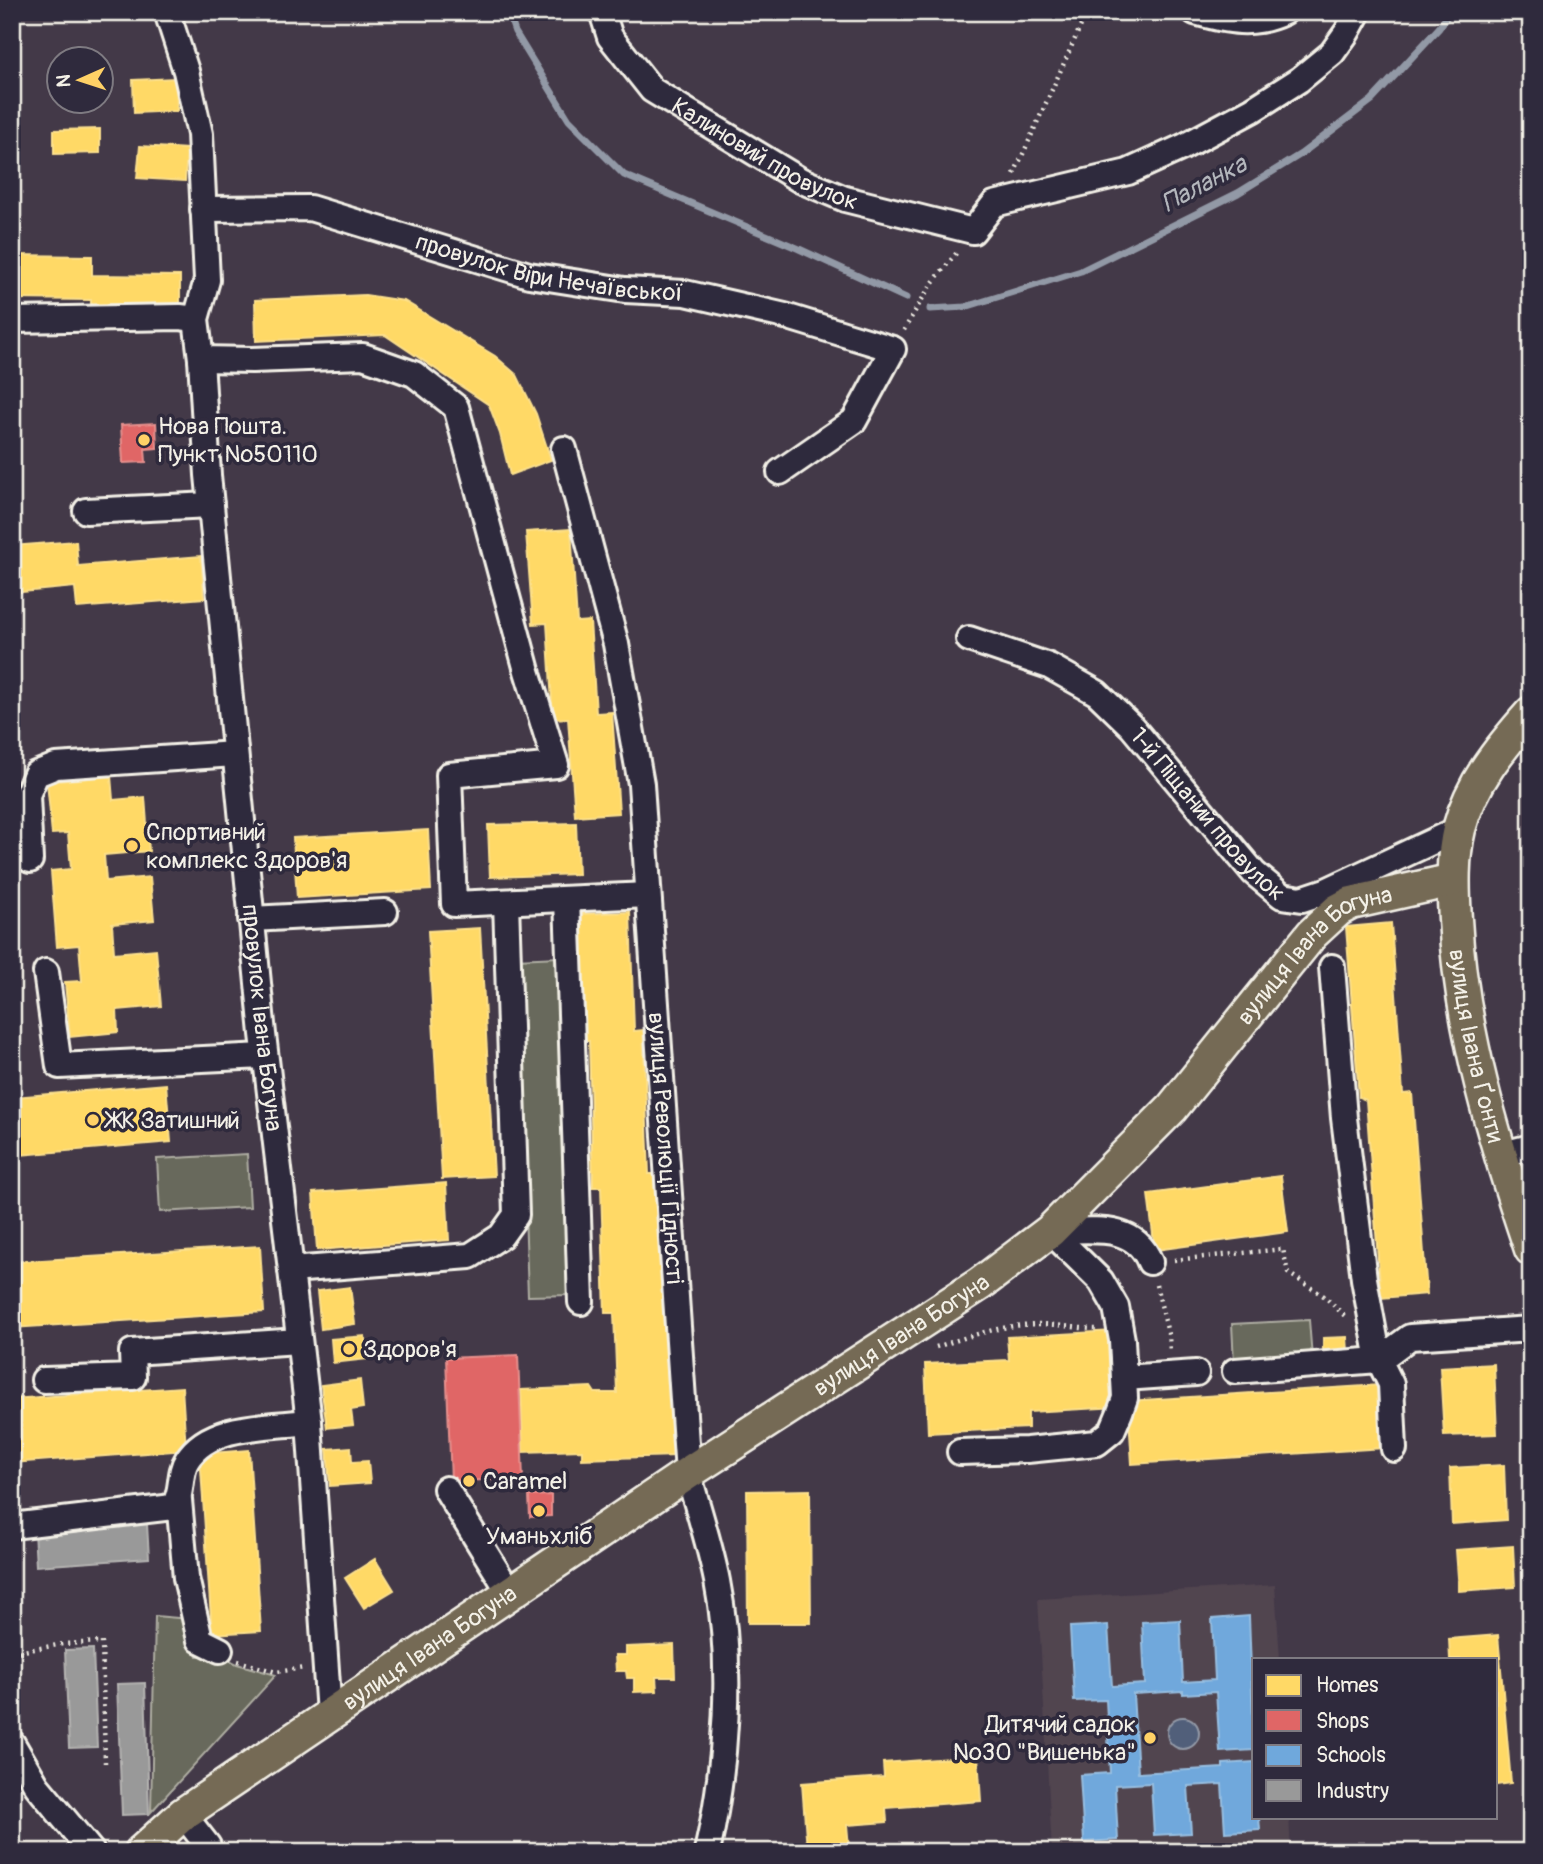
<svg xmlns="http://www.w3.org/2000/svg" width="1543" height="1864" viewBox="0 0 1543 1864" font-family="Pangolin,sans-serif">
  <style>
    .built { fill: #514450 }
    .green { fill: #68695b; stroke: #aeada2; stroke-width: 2 }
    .water { fill: #515e7a; stroke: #9299a6; stroke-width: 2 }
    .homes { fill: #ffd966; stroke: #fce08d; stroke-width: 2 }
    .shops { fill: #e06666; stroke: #e6908d; stroke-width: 2 }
    .schools { fill: #6fa8dc; stroke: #97bee0; stroke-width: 2 }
    .industry { fill: #999; stroke: #b4b3b1; stroke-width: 2 }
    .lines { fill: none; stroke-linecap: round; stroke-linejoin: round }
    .stream { stroke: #9299a6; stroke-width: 7 }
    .minor-casing { stroke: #f4f1e8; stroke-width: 30 }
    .major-casing { stroke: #f4f1e8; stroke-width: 37 }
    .path { stroke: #f4f1e8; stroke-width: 4.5; stroke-dasharray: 2 5; stroke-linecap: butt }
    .minor { stroke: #2f2a3d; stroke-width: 24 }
    .major { stroke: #756a55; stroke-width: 32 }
    .poi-dot { fill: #ffd166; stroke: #2f2a3d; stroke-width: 2.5 }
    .labels { text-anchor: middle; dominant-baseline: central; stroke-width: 7; stroke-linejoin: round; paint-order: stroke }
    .street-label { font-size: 24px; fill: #f4f1e8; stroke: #2f2a3d }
    .poi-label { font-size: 24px; fill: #f4f1e8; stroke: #2f2a3d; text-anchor: start }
    .water-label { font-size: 26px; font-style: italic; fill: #b3b6bc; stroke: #2f2a3d }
  </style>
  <rect width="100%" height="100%" fill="#433948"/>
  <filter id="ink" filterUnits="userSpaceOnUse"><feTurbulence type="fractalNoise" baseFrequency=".0143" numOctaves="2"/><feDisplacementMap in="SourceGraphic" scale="14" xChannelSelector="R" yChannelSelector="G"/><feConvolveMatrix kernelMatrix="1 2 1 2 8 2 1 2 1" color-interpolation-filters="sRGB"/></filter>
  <g filter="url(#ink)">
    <polygon class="built" points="1275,1585 1280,1659 1254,1659 1254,1817 1289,1817 1291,1852 1052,1852 1038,1599"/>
    <g class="green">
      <polygon points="559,957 571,1295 528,1296 516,959"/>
      <polygon points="247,1154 250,1207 160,1212 157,1159"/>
      <polygon points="1309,1320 1312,1358 1234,1363 1232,1324"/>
      <polygon points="155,1616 189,1619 197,1656 220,1655 237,1664 276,1675 151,1812"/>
    </g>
    <circle class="water" cx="1183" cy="1733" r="16"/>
    <g class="homes">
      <polygon points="176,78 177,111 134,113 133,80"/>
      <polygon points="100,129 100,153 54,154 54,130"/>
      <polygon points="140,146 187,149 185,181 137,178"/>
      <polygon points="12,255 92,256 92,275 180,276 180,317 91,315 91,300 12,299"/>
      <polygon points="365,295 404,301 495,356 517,375 536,414 551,460 510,475 500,434 489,405 385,335 256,341 255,300"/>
      <polygon points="571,529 577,622 590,621 596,713 612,712 619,813 575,816 568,718 553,719 547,623 533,624 526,532"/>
      <polygon points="76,541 78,566 201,556 204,598 77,608 75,587 12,593 12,546"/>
      <polygon points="111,776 113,800 145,797 149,851 104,855 106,881 150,877 154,920 112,924 114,953 156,949 161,1006 117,1010 118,1032 70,1037 65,982 82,981 79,945 57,947 51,871 71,869 68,833 52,834 47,782"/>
      <polygon points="576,823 578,874 490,877 488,825"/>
      <polygon points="428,830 431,890 297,898 293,838"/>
      <polygon points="630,912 634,1031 643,1030 649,1174 658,1174 663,1298 670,1298 676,1456 582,1459 582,1450 523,1452 521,1390 591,1387 595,1393 617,1393 614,1313 605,1313 601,1187 593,1187 589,1041 583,1041 579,914"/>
      <polygon points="1391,923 1403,1094 1412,1093 1427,1294 1381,1298 1366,1100 1359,1097 1346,927"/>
      <polygon points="480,928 494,1176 442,1179 428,931"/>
      <polygon points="166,1084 171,1142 20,1155 15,1097"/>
      <polygon points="1281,1176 1288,1232 1155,1250 1148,1194"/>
      <polygon points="446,1183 449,1240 317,1250 313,1193"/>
      <polygon points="260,1246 264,1312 12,1328 12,1262"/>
      <polygon points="350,1287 355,1324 321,1329 317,1291"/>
      <polygon points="1114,1331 1119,1407 1028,1412 1028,1428 928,1433 925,1364 1009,1360 1007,1337"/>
      <polygon points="365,1336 367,1359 333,1363 331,1339"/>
      <polygon points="1347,1337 1348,1352 1323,1354 1323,1338"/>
      <polygon points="1494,1364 1497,1434 1444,1436 1440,1367"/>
      <polygon points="360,1380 363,1408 351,1410 353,1425 327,1428 321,1385"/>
      <polygon points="1380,1385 1384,1448 1132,1464 1128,1401"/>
      <polygon points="182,1387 186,1450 12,1463 12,1399"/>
      <polygon points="351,1447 352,1462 368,1461 370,1483 330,1486 327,1449"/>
      <polygon points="249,1450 261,1631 212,1634 200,1454"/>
      <polygon points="1504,1465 1506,1520 1452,1524 1450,1468"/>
      <polygon points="810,1490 811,1623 748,1623 747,1491"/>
      <polygon points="1513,1546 1515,1587 1459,1591 1456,1550"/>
      <polygon points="375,1559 394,1590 364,1608 345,1578"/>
      <polygon points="1498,1635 1511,1783 1496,1785 1496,1659 1450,1659 1449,1639"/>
      <polygon points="674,1645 675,1677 656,1677 657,1691 634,1692 634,1678 627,1678 626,1671 616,1671 615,1655 626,1655 626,1647"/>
      <polygon points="978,1756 981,1801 886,1808 887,1822 847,1825 849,1847 807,1850 802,1783 884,1777 883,1763"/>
    </g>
    <g class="shops">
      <polygon points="156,423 157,448 145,449 146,462 123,463 121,425"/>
      <polygon points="518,1355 523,1479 451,1481 446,1358"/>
      <polygon points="551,1495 551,1516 530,1517 529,1496"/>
    </g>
    <polygon class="schools" points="1249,1616 1254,1750 1220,1752 1216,1692 1183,1694 1183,1691 1133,1694 1138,1773 1223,1768 1223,1764 1254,1762 1254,1817 1259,1817 1260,1830 1225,1832 1222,1784 1188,1786 1191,1833 1154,1835 1151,1783 1115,1785 1118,1840 1084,1842 1080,1775 1110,1773 1106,1700 1074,1701 1070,1627 1108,1625 1112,1686 1145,1684 1142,1622 1180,1620 1183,1682 1215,1680 1212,1619"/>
    <g class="industry">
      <polygon points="147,1524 149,1558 36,1566 34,1532"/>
      <polygon points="93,1649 97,1747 69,1748 65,1650"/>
      <polygon points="145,1683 149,1814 122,1815 117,1684"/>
    </g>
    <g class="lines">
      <g class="stream">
        <polyline points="508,12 515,32 569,120 624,175 797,248 906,298"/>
        <polyline points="930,309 965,307 1081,271 1238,193 1301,154 1372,100 1439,28 1450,12"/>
      </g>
      <defs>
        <g id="minor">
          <path id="s1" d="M 167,12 L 186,71 L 200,134 L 207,280 L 196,319 L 201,359 L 208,475 L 263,1034 L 309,1422 L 329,1714"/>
          <path id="s2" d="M 602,12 L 610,37 L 652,90 L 800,180 L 845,199 L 973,231 L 994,204 L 1128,172 L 1183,147 L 1252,110 L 1299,80 L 1332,53 L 1347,32 L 1358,12"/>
          <path d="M 1195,12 C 1227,21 1253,27 1284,12"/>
          <path id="s3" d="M 203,209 L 310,208 L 529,275 L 625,290 L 685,293 L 785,316 L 893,349 L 854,421 L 780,472"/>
          <polyline points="12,320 180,317 196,319"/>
          <polyline points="201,359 252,360 363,356 414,374 456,407 527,671 556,765 449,775 454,904 648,895"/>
          <path id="s4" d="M 564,449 L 616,644 L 641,784 L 688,1473 C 698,1509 710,1545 717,1581 C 734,1666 726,1768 707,1852"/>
          <polyline points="86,511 211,505"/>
          <path id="s5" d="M 969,639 L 1049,666 L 1097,693 L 1132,727 L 1254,873 L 1282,896 L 1302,899 L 1326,891 L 1459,829"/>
          <polyline points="30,860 27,795 36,774 56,766 235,754"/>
          <polyline points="567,899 581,1302"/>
          <polyline points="251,919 385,912"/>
          <polyline points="1332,967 1344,1118 1364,1279 1379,1360 1391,1384 1394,1449"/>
          <polyline points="46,972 59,1066 265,1056"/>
          <polyline points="1499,1155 1531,1147"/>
          <path d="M 1050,1231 C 1087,1232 1133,1220 1150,1262"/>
          <polyline points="291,1270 470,1256 501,1236 516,1215 506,902"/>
          <polyline points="1235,1371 1379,1360 1410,1337 1531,1329"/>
          <polyline points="1124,1378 1196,1373"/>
          <polyline points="44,1380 133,1377 132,1352 299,1341"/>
          <polyline points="960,1452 1027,1450 1097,1443 1112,1431 1120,1412 1125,1398 1122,1340 1116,1307 1101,1281 1050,1231"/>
          <polyline points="446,1489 510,1593"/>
          <polyline points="179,1500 186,1578 200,1640 220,1650"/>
          <path d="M 12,1526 L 173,1507 C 184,1493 178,1474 187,1460 C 210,1423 270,1427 309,1422"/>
          <polyline points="12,1743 37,1786 92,1852"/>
          <polyline points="183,1814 208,1846 209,1852"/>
        </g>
        <g id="major">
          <path id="s6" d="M 1531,713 C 1500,748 1471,783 1459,829 C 1452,858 1453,889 1455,919 C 1461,1032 1495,1143 1531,1249"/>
          <path id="s7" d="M 141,1852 L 183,1814 L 688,1473 L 980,1284 L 1050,1231 L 1172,1108 L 1312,934 L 1338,910 L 1351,903 L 1453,880"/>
        </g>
      </defs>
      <use href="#minor" class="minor-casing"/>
      <use href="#major" class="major-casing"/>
      <g class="path">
        <polyline points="1014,174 1087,12"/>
        <polyline points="904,330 930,286 958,251"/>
        <polyline points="1174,1260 1283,1249 1288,1273 1324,1296 1347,1318"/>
        <polyline points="1156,1285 1169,1337 1170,1351"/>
        <path d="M 936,1347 C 970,1336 1001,1325 1038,1324 C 1058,1324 1078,1329 1098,1329"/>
        <polyline points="12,1653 63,1644 102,1642 105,1763"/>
        <polyline points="238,1661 276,1672 304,1668"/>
      </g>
      <use href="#minor" class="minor"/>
      <use href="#major" class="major"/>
    </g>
  </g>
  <g class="poi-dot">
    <circle cx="144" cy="440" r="7"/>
    <circle cx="132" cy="846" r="7"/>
    <circle cx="93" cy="1120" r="7"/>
    <circle cx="349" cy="1349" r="7"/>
    <circle cx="469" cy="1481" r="7"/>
    <circle cx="539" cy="1511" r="7"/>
    <circle cx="1150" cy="1738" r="7"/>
  </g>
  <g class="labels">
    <g class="street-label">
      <text stroke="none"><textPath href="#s2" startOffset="224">Калиновий провулок</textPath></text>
      <text stroke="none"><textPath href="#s3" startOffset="355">провулок Віри Нечаївської</textPath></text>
      <text stroke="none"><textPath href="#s5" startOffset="304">1-й Піщаний провулок</textPath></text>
      <text stroke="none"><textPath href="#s7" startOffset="1488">вулиця Івана Богуна</textPath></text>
      <text stroke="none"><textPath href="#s1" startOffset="1015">провулок Івана Богуна</textPath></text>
      <text stroke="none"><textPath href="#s6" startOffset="357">вулиця Івана Ґонти</textPath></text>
      <text stroke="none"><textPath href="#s4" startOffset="709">вулиця Революції Гідності</textPath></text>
      <text stroke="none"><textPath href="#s7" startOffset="920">вулиця Івана Богуна</textPath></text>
      <text stroke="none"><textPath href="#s7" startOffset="354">вулиця Івана Богуна</textPath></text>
    </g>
    <g class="poi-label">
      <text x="158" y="426">Нова Пошта.<tspan x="158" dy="28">Пункт №50110</tspan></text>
      <text x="146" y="832">Спортивний<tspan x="146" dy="28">комплекс Здоров'я</tspan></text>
      <text x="107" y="1120">ЖК Затишний</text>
      <text x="363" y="1349">Здоров'я</text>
      <text x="483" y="1481">Caramel</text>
      <text x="539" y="1536" text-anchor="middle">Уманьхліб</text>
      <text x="1136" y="1724" text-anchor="end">Дитячий садок<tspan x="1136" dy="28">№30 "Вишенька"</tspan></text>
    </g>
    <g class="water-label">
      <text transform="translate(1204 184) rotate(-28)">Паланка</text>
    </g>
  </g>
  <rect width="1543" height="1864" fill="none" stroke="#2f2a3d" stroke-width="42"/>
  <rect x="21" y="21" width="1501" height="1822" fill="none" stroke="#f4f1e8" stroke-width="2.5" filter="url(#ink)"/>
  <rect x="1252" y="1658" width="245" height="161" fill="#2f2a3d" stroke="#7e7a81" stroke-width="2"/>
  <rect x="1266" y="1675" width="35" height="21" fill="#ffd966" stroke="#7e7a81" stroke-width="2"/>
  <text x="1316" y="1692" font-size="21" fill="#f4f1e8">Homes</text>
  <rect x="1266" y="1710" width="35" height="21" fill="#e06666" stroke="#7e7a81" stroke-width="2"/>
  <text x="1316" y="1728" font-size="21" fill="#f4f1e8">Shops</text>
  <rect x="1266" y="1745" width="35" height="21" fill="#6fa8dc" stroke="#7e7a81" stroke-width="2"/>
  <text x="1316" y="1762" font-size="21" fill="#f4f1e8">Schools</text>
  <rect x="1266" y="1780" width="35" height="21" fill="#999999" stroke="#7e7a81" stroke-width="2"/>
  <text x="1316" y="1798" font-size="21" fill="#f4f1e8">Industry</text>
  <g transform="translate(80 80) rotate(267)"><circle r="33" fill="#2f2a3d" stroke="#7e7a81" stroke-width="2"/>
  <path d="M0-5L12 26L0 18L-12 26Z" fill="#ffd166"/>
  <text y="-10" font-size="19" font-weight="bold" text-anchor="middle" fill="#f4f1e8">N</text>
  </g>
</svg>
